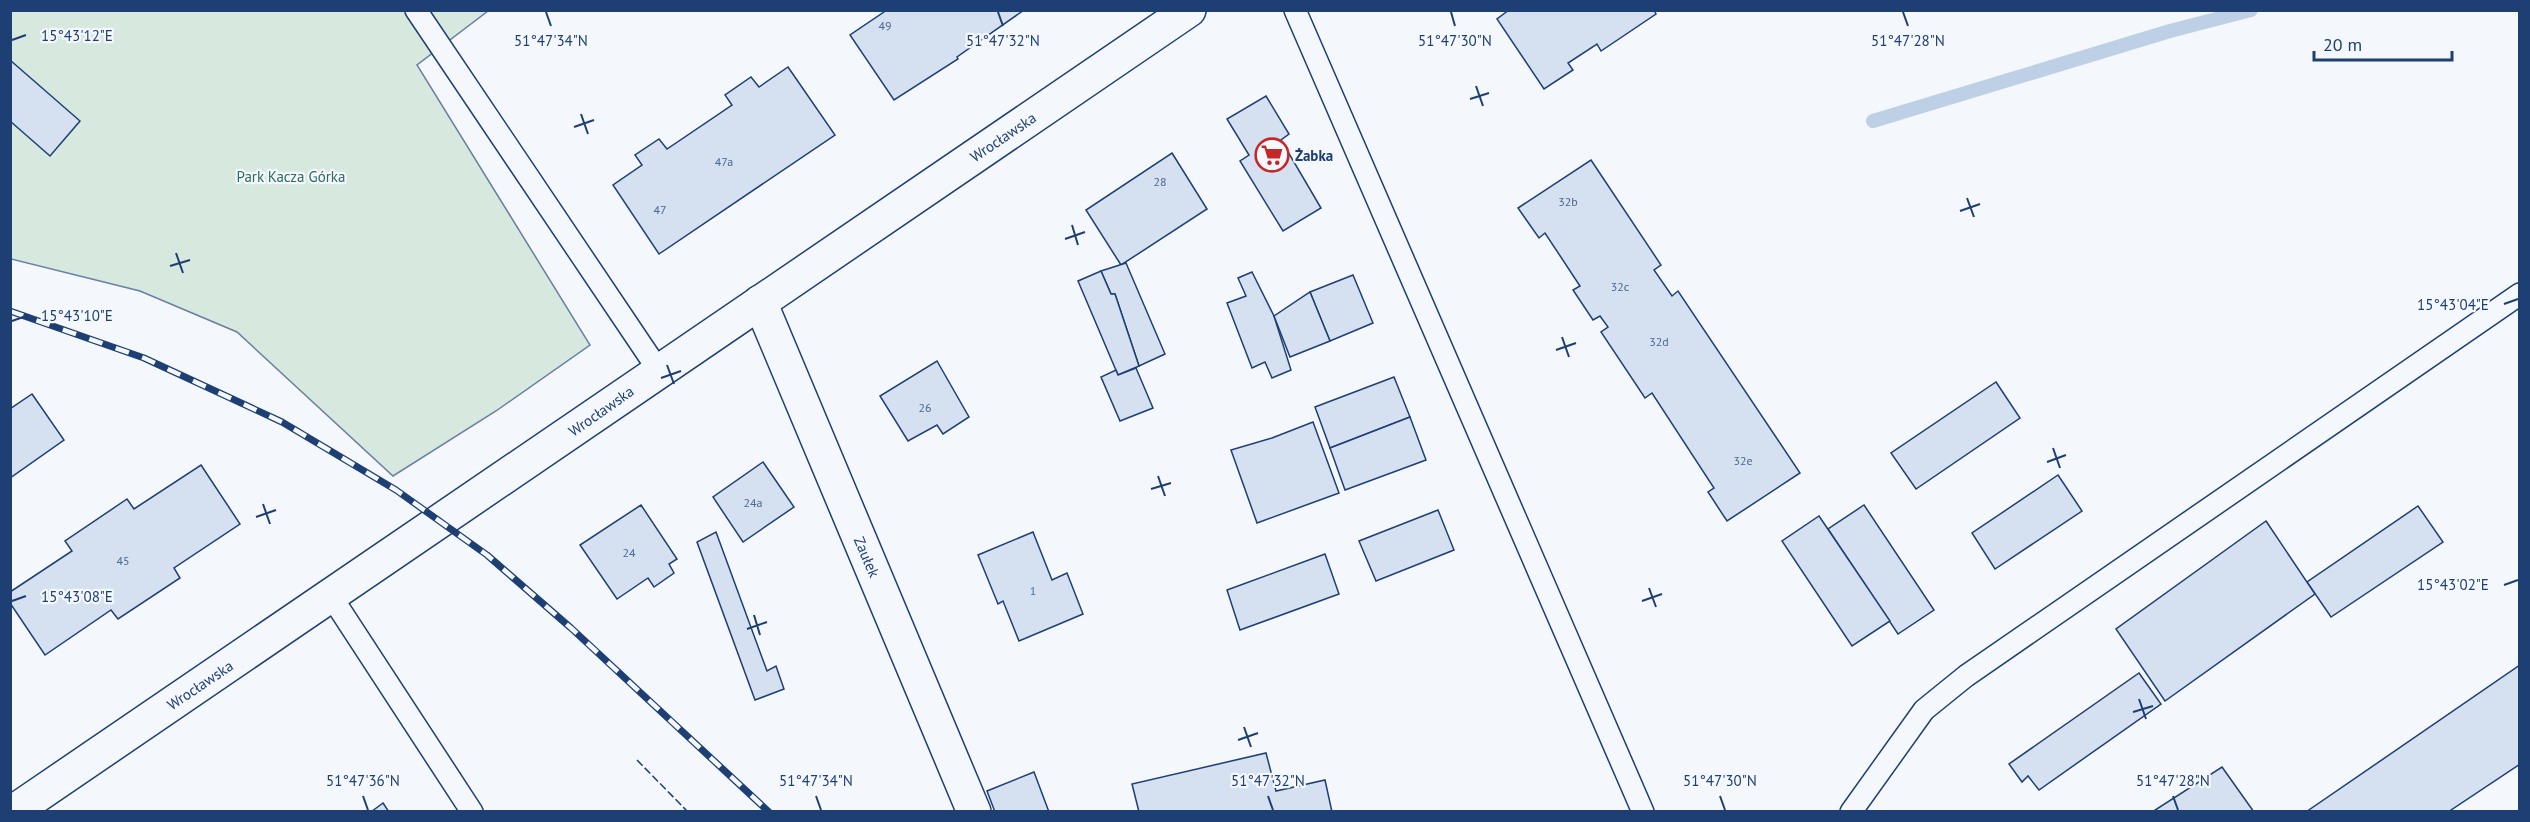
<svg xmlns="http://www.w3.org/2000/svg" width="2530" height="822" viewBox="0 0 2530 822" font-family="'PT Sans',sans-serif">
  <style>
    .green { fill: #d7e8df; stroke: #687fa3; stroke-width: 1.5 }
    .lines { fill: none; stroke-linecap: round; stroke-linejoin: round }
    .stream { stroke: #bed0e5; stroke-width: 14 }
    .building { fill: #d5e0f0; stroke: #1d3f73; stroke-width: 1.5 }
    .lane-casing { stroke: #1d3f73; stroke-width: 24 }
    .street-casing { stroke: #1d3f73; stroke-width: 36 }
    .secondary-casing { stroke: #1d3f73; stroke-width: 36 }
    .lane { stroke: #f4f7fb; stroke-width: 21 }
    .street { stroke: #f4f7fb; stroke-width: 33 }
    .secondary { stroke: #f4f7fb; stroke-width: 33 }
    .rail-casing { stroke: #1d3f73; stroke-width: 7 }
    .rail { stroke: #f4f7fb; stroke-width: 4.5; stroke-dasharray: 14; stroke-linecap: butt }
    .fence { stroke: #1d3f73; stroke-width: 1.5; stroke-dasharray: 8 3; stroke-linecap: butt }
    .ticks { fill: none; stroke: #1d3f73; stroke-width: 2 }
    .labels { text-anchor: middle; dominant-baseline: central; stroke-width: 4.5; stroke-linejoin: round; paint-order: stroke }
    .number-label { font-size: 12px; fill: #4b6792 }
    .street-label { font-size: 15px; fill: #1d3f73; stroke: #f4f7fb }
    .poi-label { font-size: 15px; font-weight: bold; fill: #1d3f73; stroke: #f4f7fb; text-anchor: start }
    .park-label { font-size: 15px; fill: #2c6c60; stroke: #f4f7fb }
    .ticks-label { font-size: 15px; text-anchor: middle; fill: #1d3f73; stroke: #f4f7fb; stroke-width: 4.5; stroke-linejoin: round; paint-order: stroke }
  </style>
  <rect width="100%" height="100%" fill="#f4f7fb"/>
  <polygon class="green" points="11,11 488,11 417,65 590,345 496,411 393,476 237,332 140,291 11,259"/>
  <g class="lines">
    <polyline class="stream" points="1873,121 2170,31 2251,10"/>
  </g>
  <g class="building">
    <polygon points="887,10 1024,10 957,57 958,59 894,100 850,35"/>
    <polygon points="1509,10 1654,10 1656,14 1601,51 1597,44 1568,63 1573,70 1544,89 1497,19"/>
    <polygon points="10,60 80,121 50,156 10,121"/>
    <polygon points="788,67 835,135 659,254 613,185 642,165 635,155 659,139 667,149 732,105 725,95 751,77 759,87"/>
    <polygon points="1266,96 1289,134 1281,140 1321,208 1283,231 1240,161 1249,155 1227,119"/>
    <polygon points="1172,153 1207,209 1121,265 1086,210"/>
    <polygon points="1591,160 1661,265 1654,270 1672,296 1678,291 1800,473 1727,521 1708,492 1714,488 1652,393 1645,398 1601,332 1608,327 1600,316 1593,320 1573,290 1580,286 1545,233 1539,238 1518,208"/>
    <polygon points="1126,263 1165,354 1139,366 1115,294 1111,294 1101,271"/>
    <polygon points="1101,271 1111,294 1115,294 1139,366 1118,375 1078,281"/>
    <polygon points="1252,272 1274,316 1291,370 1272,378 1265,362 1252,368 1227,303 1246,296 1238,278"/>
    <polygon points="1353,275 1373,323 1330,341 1310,292"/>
    <polygon points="1310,292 1330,341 1290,357 1274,316"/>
    <polygon points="937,361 969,417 943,434 937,425 908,441 880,396"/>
    <polygon points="1136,368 1153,408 1120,421 1101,377 1116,370 1118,375"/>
    <polygon points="1394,377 1410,417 1330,448 1315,407"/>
    <polygon points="1996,382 2020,418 1916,489 1891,453"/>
    <polygon points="32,394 64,440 10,478 10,409"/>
    <polygon points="1410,417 1426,460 1345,490 1330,448"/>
    <polygon points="1313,422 1339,493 1257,523 1231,450 1272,438"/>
    <polygon points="763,462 794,507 743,542 713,497"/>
    <polygon points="201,465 240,524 174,568 180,578 118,619 111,610 45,655 10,603 10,592 72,551 65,541 127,499 134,509"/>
    <polygon points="2058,475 2082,511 1995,569 1972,533"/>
    <polygon points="641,505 677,559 669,564 674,573 654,587 648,578 617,599 580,545"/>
    <polygon points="1864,505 1934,610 1898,634 1828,529"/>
    <polygon points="2418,506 2443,542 2331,617 2307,582"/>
    <polygon points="1438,510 1454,550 1376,581 1359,541"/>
    <polygon points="1819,516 1890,621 1852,646 1782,541"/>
    <polygon points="2266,521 2315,594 2165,701 2116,629"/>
    <polygon points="716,532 767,671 776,666 784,689 755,700 697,542"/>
    <polygon points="1033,532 1052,580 1067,573 1083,614 1019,641 1003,601 998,604 978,555"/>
    <polygon points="1325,554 1339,594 1240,630 1227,590"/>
    <polygon points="2520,665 2520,764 2448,812 2306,812"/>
    <polygon points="2139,673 2161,704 2039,790 2028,776 2022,782 2009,764"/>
    <polygon points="1266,753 1276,791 1325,780 1332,812 1139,812 1132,784"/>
    <polygon points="2222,767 2254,812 2152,812"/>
    <polygon points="1034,772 1049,812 995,812 987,791"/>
    <polygon points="383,803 389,812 371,812"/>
  </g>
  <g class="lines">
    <defs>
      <g id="lane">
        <polyline points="416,10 659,371"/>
        <polyline points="1295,10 1643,812"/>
        <polyline points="331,596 472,812"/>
        <polyline points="1851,812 1924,710 1966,676 2520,294"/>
      </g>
      <polyline id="street" points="760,302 974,812"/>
      <polyline id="secondary" points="13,812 1189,10"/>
    </defs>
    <use href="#lane" class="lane-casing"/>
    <use href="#street" class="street-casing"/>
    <use href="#secondary" class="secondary-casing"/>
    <use href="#lane" class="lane"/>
    <use href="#street" class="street"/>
    <use href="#secondary" class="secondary"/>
    <defs>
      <polyline id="rail" points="10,311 144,358 282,422 396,490 487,555 571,628 769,812"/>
    </defs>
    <use href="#rail" class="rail-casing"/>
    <use href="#rail" class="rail"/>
    <polyline class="fence" points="637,760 688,812"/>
  </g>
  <path class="ticks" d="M 546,12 L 551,26M 998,12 L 1003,26M 1451,12 L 1455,26M 1903,12 L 1908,26M 12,40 L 26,35M 1476,86 L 1483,106M 1470,99 L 1489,93M 581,114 L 588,134M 574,127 L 594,120M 1967,198 L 1974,217M 1960,211 L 1980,204M 1072,225 L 1078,245M 1065,239 L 1085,232M 176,253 L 183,273M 170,266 L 190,260M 2504,304 L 2518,299M 12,321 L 26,316M 1562,337 L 1569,357M 1556,350 L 1576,343M 667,365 L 674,384M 661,378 L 681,371M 2053,448 L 2060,468M 2047,462 L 2066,455M 1158,476 L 1165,496M 1151,489 L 1171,483M 263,504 L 270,524M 256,517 L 276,510M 2504,585 L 2518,580M 1649,588 L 1656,607M 12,601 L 26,596M 1642,601 L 1662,594M 754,615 L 760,635M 747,629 L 767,622M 2139,699 L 2146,719M 2133,712 L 2153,706M 1244,727 L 1251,747M 1238,740 L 1258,733M 363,796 L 368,810M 816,796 L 821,810M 1268,796 L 1273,810M 1720,796 L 1725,810M 2173,796 L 2178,810"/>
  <defs>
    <symbol id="supermarket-ring" viewBox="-11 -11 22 22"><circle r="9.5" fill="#f4f7fb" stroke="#c62828" stroke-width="1.5"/><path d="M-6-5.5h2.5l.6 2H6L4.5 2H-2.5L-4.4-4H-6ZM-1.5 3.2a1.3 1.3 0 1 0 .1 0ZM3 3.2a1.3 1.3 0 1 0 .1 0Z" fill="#c62828"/></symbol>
  </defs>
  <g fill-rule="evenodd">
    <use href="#supermarket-ring" x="1253" y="136" width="38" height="38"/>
  </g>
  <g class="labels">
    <g class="number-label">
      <text x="885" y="25">49</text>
      <text x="724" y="161">47a</text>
      <text x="1160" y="181">28</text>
      <text x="1568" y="201">32b</text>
      <text x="660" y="209">47</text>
      <text x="1620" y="286">32c</text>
      <text x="1659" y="341">32d</text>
      <text x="925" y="407">26</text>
      <text x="1743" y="460">32e</text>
      <text x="753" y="502">24a</text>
      <text x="629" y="552">24</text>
      <text x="123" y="560">45</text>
      <text x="1033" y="590">1</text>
    </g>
    <g class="street-label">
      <text transform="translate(1003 137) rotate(-34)">Wrocławska</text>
      <text transform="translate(601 411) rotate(-35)">Wrocławska</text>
      <text transform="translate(867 557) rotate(67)">Zaułek</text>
      <text transform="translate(200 685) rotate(-34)">Wrocławska</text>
    </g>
    <g class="poi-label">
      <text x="1295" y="155">Żabka</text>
    </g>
    <g class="park-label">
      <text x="291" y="176">Park Kacza Górka</text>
    </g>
  </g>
  <g class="ticks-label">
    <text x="77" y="41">15°43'12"E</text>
    <text x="551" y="46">51°47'34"N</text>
    <text x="1003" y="46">51°47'32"N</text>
    <text x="1455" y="46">51°47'30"N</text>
    <text x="1908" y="46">51°47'28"N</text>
    <text x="2453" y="310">15°43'04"E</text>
    <text x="77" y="321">15°43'10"E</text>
    <text x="2453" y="590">15°43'02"E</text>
    <text x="77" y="602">15°43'08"E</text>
    <text x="363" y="786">51°47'36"N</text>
    <text x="816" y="786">51°47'34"N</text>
    <text x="1268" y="786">51°47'32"N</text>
    <text x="1720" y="786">51°47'30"N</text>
    <text x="2173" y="786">51°47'28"N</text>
  </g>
  <rect width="2530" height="822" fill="none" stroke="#1d3f73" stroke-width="24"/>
  <path d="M2314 51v9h138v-9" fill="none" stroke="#1d3f73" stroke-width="3"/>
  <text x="2323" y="51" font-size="18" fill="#1d3f73" stroke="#f4f7fb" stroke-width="4.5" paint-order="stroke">20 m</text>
</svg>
